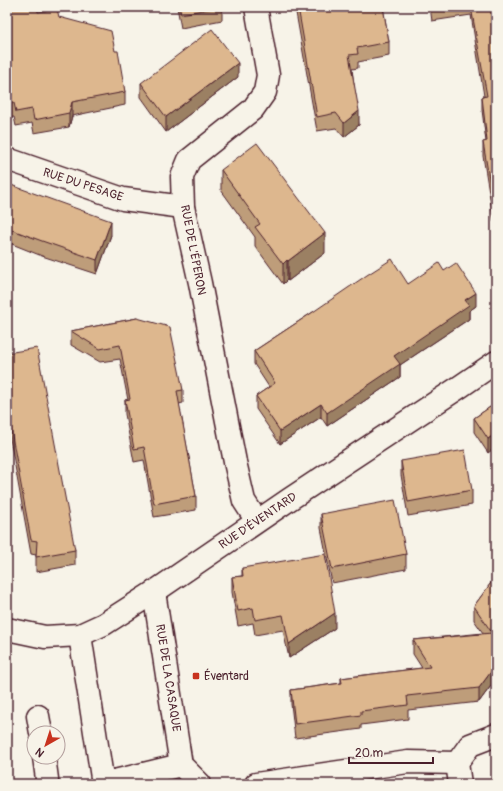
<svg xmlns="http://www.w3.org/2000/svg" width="503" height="791" viewBox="0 0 503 791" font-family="Pangolin,sans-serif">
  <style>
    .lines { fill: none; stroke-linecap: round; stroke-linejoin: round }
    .street-casing { stroke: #4a1f2b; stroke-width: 25 }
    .secondary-casing { stroke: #4a1f2b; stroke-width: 25 }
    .street { stroke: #f7f3e8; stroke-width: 22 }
    .secondary { stroke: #f7f3e8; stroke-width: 22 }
    .wall { fill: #be9d7a; stroke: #4a1f2b }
    .shaded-wall { fill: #9b8063; stroke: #4a1f2b }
    .building { fill: #ddb78e; stroke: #4a1f2b }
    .poi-dot { fill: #c8321e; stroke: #f7f3e8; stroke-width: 1.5 }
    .labels { text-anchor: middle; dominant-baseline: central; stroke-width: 3; stroke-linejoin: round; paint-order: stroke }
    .street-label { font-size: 12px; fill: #4a1f2b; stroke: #f7f3e8 }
    .poi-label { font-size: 12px; fill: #4a1f2b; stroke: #f7f3e8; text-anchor: start }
  </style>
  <rect width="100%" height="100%" fill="#f7f3e8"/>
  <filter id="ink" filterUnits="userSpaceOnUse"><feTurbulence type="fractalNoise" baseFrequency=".025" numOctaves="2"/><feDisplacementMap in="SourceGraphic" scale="8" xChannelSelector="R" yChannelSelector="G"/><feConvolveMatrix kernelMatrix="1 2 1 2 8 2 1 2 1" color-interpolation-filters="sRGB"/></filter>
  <g filter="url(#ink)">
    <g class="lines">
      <defs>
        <g id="street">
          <polyline points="256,7 268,75 265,92 253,109 189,160 182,177 183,207 200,283 235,462 244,501 257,521"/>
          <polyline points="7,159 123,199 183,207"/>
          <polyline points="154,592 181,765 200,784"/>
          <polyline points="80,635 103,784"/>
          <polyline points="38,716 41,733"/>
          <polyline points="44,757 47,779 46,784"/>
          <polyline points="457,763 470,745 496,735"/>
          <polyline points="457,763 460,784"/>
          <polyline points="102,784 181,765"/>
          <polyline points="256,784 408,762 457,763"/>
        </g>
        <polyline id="secondary" points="7,629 45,637 80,635 104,624 154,592 290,499 461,386 496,362"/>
      </defs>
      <use href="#street" class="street-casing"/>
      <use href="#secondary" class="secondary-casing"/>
      <use href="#street" class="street"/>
      <use href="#secondary" class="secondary"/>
    </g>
    <g class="wall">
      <polygon points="7,7 38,12 59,17 115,51 125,92 125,105 72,116 69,127 34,133 32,123 16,126 14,117 7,118"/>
      <polygon points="177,7 222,7 222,20 181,28"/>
      <polygon points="295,7 383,7 389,42 389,56 358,62 358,68 352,69 359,125 344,137 336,128 317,131"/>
      <polygon points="430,7 496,7 496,222 494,222 483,156 483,142 486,142 482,110 482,97 484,96 471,15 432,21"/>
      <polygon points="238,77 166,132 141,97 141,83"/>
      <polygon points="221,170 325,253 288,281 287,280 283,284 255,246 255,237 221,190"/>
      <polygon points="7,195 111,235 97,274 42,256 7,242"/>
      <polygon points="444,271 476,306 469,311 469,319 400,365 400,377 327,426 321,417 280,444 256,409 256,396 269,387 254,364 254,351 313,312 408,284"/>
      <polygon points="137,318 183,390 183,403 179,404 196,496 196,510 154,517 144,460 134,462 125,414 125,400 128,400 120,359 100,362 71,345 71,331"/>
      <polygon points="7,353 75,550 75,565 36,572 36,555 31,554 7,422"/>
      <polygon points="496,403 488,453 474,432 474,418"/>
      <polygon points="401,461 472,490 472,505 408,516 401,475"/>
      <polygon points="321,514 406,554 406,569 332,583 321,528"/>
      <polygon points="242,568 335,628 289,658 283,630 255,635 253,623 238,626 232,592 232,577 242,576"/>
      <polygon points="496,576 496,679 479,702 408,710 408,719 361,725 361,729 295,738 291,704 291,690 341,683 341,678 422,668 413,654 413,640 483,633 474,620 474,606"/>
    </g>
    <g class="shaded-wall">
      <polygon points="238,63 238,77 166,132 166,117"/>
      <polygon points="72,102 72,116 69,127 69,113"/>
      <polygon points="359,111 359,125 344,137 344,123"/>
      <polygon points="111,221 111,235 97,274 97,260"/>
      <polygon points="325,233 325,253 288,281 288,261"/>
      <polygon points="287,260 287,280 283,284 283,264"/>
      <polygon points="476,293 476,306 469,311 469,319 400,365 400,377 327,426 327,413 394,356 465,300"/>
      <polygon points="321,404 321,417 280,444 280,431"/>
      <polygon points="496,433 496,447 488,453 488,439"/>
      <polygon points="335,613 335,628 289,658 289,644"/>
      <polygon points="496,665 496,679 479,702 479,688"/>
    </g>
    <g class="building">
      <polygon points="7,7 37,7 38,12 57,9 59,17 111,31 115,51 118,51 125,92 72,102 69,113 34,120 32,109 16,112 14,103 7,104"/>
      <polygon points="179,7 220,7 181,14"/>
      <polygon points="298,7 383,7 389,42 357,48 358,54 349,55 359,111 344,123 336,113 317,117"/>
      <polygon points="471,7 496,7 496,208 494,209 483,142 487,141 482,97 487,96"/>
      <polygon points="212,29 238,63 166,117 141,83"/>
      <polygon points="257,143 325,233 288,261 287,260 283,264 255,227 260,224 221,170"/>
      <polygon points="11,185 111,221 97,260 42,241 7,228 7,195"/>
      <polygon points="392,259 408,284 439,263 444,271 456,263 476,293 465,300 469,305 394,356 400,364 327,413 321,404 280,431 256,396 275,383 254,351 313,312 367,275"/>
      <polygon points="137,318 170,327 183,390 177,391 196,496 154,504 144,447 134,449 125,400 130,399 120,345 100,349 71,331"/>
      <polygon points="37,348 75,550 36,557 37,541 31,540 7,408 7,353"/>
      <polygon points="496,403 496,433 488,439 474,418"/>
      <polygon points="465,450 472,490 408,502 401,461"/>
      <polygon points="395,500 406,554 332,569 321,514"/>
      <polygon points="325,554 335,613 289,644 283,615 255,620 253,608 238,611 232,577 243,576 242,568"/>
      <polygon points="496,576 496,665 479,688 407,696 408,705 361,711 361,715 295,724 291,690 342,683 341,678 430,667 413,640 492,633 474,606"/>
    </g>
  </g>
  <rect class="poi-dot" x="192" y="672" width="8" height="8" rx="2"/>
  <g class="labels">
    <g class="street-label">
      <text transform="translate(83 185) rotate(18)">RUE DU PESAGE</text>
      <text transform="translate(193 250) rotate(79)">RUE DE L'ÉPERON</text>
      <text transform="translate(258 521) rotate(-34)">RUE D'ÉVENTARD</text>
      <text transform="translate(168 678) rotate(81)">RUE DE LA CASAQUE</text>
    </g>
    <g class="poi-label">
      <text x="204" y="676">Éventard</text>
    </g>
  </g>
  <rect width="503" height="791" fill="none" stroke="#f7f3e8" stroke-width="24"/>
  <rect x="12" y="12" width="479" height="767" fill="none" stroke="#4a1f2b" stroke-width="1.5" filter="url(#ink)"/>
  <g transform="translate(46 745) rotate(219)"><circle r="19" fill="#f7f3e8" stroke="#b29e9c"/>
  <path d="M0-3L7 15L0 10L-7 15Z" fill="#c8321e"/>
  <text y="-6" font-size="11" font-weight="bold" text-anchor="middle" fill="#4a1f2b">N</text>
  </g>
  <path d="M349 757v6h84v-6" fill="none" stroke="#4a1f2b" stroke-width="2"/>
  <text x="355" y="757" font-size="12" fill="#4a1f2b" stroke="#f7f3e8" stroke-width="3" paint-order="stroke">20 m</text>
</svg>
